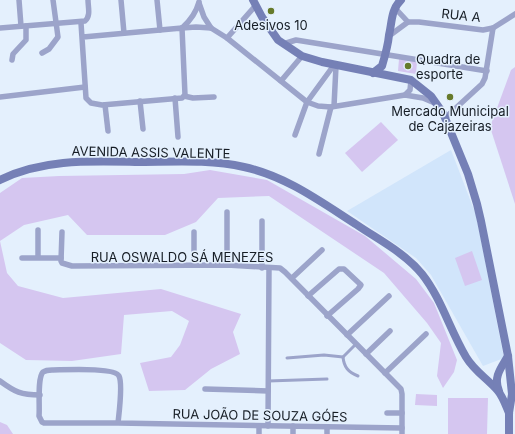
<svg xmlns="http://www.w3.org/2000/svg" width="515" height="434" viewBox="0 0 515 434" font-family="Inter,sans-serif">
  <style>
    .built { fill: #d1e5fb }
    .green { fill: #d5c6f0 }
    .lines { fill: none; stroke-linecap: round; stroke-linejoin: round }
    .service { stroke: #9ca4ca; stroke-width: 3 }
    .minor { stroke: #9ca4ca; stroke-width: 5.5 }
    .secondary { stroke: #7580b6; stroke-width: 8 }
    .poi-dot { fill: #667a2b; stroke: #e4f0fd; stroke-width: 1.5 }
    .labels { text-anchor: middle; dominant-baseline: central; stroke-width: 3; stroke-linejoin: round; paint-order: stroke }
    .street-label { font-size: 13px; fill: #161d25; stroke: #e4f0fd }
    .poi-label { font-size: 13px; fill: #161d25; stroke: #e4f0fd }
  </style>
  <rect width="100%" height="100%" fill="#e4f0fd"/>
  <polygon class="built" points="451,150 476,215 504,358 483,366 431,275 416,258 347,211"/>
  <g class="green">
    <polygon points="399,59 417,62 416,74 398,71"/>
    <polygon points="515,67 515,204 490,127 511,70"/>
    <polygon points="381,122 398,140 362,172 345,153"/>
    <polygon points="210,170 267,180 365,236 416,279 434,303 457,360 454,372 443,388 437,376 441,343 427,323 384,273 269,196 218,198 196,222 165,235 87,235 68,215 24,225 0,241 7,273 18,286 63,298 161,289 241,314 233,332 240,354 211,369 185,390 149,391 140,363 171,357 180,345 189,321 172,311 124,315 121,354 72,361 26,360 0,343 0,193 22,178 59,176 184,174"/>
    <polygon points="472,251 482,280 465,286 455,258"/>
    <polygon points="416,394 437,395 437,406 415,405"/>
    <polygon points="448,398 488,398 487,434 448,434"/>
    <polygon points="0,422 7,425 13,434 0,434"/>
  </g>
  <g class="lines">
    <g class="service">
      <path d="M 343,357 C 344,367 348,372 358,376"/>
      <polyline points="287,358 324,355 343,357 356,344"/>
      <polyline points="268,381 327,379"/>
    </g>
    <g class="minor">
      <polyline points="19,0 21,26"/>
      <polyline points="121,0 124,33"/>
      <polyline points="157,0 160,30"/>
      <polyline points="199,3 204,17 211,28 227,38 307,102 318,106 331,107 405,95 423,98 437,104"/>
      <polyline points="395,8 408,22"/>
      <polyline points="81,23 86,98 91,103 102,105 182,98 185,95 182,28 83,37"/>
      <path d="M 0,28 L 85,21 C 91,16 88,7 88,0"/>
      <path d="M 182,28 C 190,21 196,13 199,2"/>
      <polyline points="182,28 196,27 211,28"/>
      <polyline points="389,36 408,22 419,22 483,30 493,28 515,14"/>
      <polyline points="227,38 256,5"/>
      <polyline points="283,44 296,40 487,71"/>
      <polyline points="42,53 49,49 58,37 53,0"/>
      <polyline points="12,60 13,54 26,40 26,26"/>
      <polyline points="281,81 302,56"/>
      <polyline points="405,95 410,90 411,80"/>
      <polyline points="184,96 193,98 214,97"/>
      <polyline points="0,97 85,87"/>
      <polyline points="175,98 178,137"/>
      <polyline points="140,101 143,129"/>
      <polyline points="105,105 108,131"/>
      <polyline points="334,106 336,66"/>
      <polyline points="445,118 482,84 485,78 493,28"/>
      <polyline points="295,135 307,102 334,65"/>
      <polyline points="319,154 331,107"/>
      <polyline points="62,232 61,261 62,263 72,266 227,265 280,268 285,272 401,389 402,394 402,434"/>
      <polyline points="194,232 194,265"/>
      <polyline points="38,257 38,230"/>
      <polyline points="22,258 61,258"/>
      <polyline points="227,265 227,212"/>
      <polyline points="262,268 262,221"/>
      <polyline points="292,278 322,250"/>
      <polyline points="308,296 339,269 344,269 360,284 361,285 358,289 327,316"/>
      <polyline points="347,335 389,296"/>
      <polyline points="366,354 390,331"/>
      <polyline points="385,373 426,334"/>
      <path d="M 0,381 C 15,392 21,395 40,395"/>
      <polyline points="205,389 268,391"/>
      <polyline points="387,413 402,413"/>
      <path d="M 118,423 C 119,413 123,384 119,376 C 115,367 63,370 52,370 C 49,370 46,370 43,372 C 37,378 40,408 39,416 L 42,422 L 44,423 L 118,423 L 402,428"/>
      <polyline points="259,426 259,434"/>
      <polyline points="268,426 269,268"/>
      <polyline points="293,426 293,434"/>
      <polyline points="327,427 327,434"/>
    </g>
    <g class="secondary">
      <polyline points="253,0 262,17 278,40 302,56 322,62 411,80 431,96 443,113 468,174 477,204 481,221 508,356 512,394 509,413 509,434"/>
      <path d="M 373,73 L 382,66 C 385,56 388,46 389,35 C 392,23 391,9 401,0"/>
      <path d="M 0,180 C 42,159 89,161 135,162 C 171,162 209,159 244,167 C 286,176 321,202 357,225 C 379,240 405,253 422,274 C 441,298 450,330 466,357 C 475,372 487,378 498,391 C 503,397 506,406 509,413"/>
      <path d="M 499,391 C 493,377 501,368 508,356"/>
    </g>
  </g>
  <g class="poi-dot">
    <circle cx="271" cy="11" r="4"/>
    <circle cx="408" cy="66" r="4"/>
    <circle cx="450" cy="97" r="4"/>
  </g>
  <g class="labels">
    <g class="street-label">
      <text transform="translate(461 15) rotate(6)">RUA A</text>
      <text transform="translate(151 152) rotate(1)">AVENIDA ASSIS VALENTE</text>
      <text x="182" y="257">RUA OSWALDO SÁ MENEZES</text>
      <text transform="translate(260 415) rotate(1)">RUA JOÃO DE SOUZA GÓES</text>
    </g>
    <g class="poi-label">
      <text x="271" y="25">Adesivos 10</text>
      <text x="416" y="59" text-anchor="start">Quadra de<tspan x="416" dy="15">esporte</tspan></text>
      <text x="450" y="111">Mercado Municipal<tspan x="450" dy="15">de Cajazeiras</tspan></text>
    </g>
  </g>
</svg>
